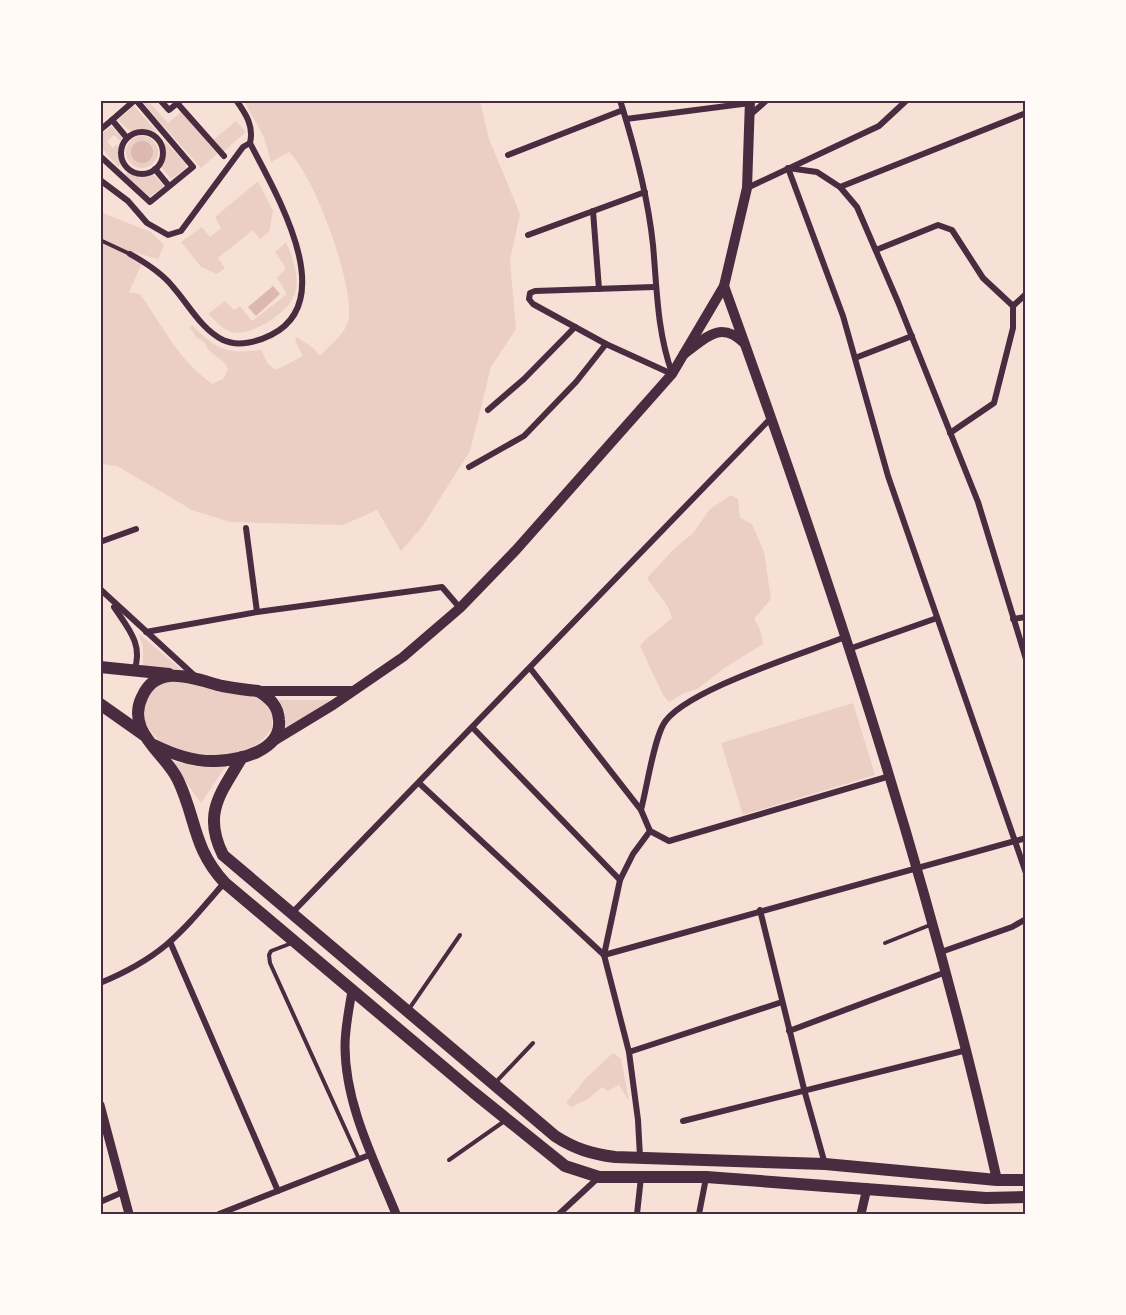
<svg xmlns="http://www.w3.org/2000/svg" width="1126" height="1315" viewBox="0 0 1126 1315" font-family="'Exo 2',sans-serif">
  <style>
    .green { fill: #ebcfc5 }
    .water { fill: #dcb8b0 }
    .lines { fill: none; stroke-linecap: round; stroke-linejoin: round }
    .service { stroke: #4a2c40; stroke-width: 4 }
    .minor { stroke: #4a2c40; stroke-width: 6 }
    .tertiary { stroke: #4a2c40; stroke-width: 9 }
    .secondary { stroke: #4a2c40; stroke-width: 10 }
    .primary { stroke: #4a2c40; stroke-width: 10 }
    .trunk { stroke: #4a2c40; stroke-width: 12 }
    .neatline { fill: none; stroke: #4a2c40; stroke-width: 2 }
  </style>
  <rect width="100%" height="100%" fill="#f7e1d7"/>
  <g class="green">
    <polygon points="141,101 148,101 168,123 181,112 217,154 201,168"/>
    <path d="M 244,101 L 480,101 L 489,139 L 520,214 L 510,260 L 516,329 L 491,367 L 470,451 L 422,527 L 401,551 L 377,510 L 343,525 L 230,522 L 192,510 L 117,466 L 101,464 L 100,212 L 151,232 L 164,245 L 158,259 L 115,247 L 143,261 L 129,292 L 140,294 C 165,329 177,358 212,384 L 223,379 L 228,369 C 224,357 209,356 205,343 L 196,337 L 190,328 L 192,325 C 217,350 226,354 261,350 L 268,364 L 276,370 L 303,356 L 295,341 L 297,337 L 313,348 L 320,356 C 330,344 348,333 349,316 C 352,280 315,177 289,152 L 271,162 L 264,137 Z"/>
    <polygon points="134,106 157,132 146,129 130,131 118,120"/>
    <polygon points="236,121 246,132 223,152 213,140"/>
    <polygon points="111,126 123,138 120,141 114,135 107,141 113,148 117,144 121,165 118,167 101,147 101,135"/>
    <circle cx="142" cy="152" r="16"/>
    <polygon points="165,142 186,164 186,168 171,179 161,167 166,158"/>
    <polygon points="127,172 141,178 154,175 164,186 150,197 125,176"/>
    <polygon points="258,181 273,211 269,232 260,239 253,230 218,258 225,268 217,274 201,267 181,242 202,227 210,237 221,228 215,217"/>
    <path d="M 286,242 C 292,256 300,277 295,293 C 289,313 251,337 231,332 C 222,329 215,320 208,314 L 225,301 L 234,310 L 240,306 L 252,321 L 287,294 L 277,278 L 286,268 L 275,252 Z"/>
    <path d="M 731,495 L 738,499 L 740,518 L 752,524 L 764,552 L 771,599 L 754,619 L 760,629 L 763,644 L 726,667 L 697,689 L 684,693 L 669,702 L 663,695 L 640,646 C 648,635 662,628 672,618 C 668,602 656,593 647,578 L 675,548 L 693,533 L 710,509 Z"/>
    <polygon points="138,633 182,670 143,667 143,646"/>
    <path d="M 178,680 C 198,684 257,691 268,706 C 273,712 272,721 272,729 C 268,733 264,739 260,742 C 236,760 188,760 163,743 C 145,732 134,704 152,688 C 159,682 169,681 178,680 Z"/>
    <polygon points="279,700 330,700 285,730 285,714"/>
    <polygon points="853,703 875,775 743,815 721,743"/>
    <polygon points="171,761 200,767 226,766 201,803"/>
    <polygon points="613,1053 621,1059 629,1101 619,1085 608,1091 602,1087 588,1099 572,1107 566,1103 586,1078"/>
  </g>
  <g class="water">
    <circle cx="142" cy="152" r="11"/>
    <polygon points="273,286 280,294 256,316 248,307"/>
  </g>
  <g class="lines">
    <g class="service">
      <polyline points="100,240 130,254"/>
      <polyline points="292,943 271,951 269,955 270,963 359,1159"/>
      <polyline points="885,943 930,925"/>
      <polyline points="409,1009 460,935"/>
      <polyline points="495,1083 533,1043"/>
      <polyline points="449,1160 506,1120"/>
    </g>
    <g class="minor">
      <polyline points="160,100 169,110 180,101"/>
      <path d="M 620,100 C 635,148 648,196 653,245 C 657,289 657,331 672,373"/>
      <polyline points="177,103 224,156"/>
      <polyline points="750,115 767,100"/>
      <polyline points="626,119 750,103"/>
      <polyline points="100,130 112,120"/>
      <circle cx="142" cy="153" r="21"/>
      <polyline points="127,138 112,120 135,100"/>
      <polyline points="508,155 623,110"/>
      <polyline points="100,156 150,202 193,167 136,100"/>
      <polyline points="788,168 843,316 888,476 1026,873"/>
      <polyline points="788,168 817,172 840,187 857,207 898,302 978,502 1026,659"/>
      <polyline points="155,169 169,186"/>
      <polyline points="100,180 128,201 147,223 168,235 181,231 243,147 250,143"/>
      <polyline points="840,187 1026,113"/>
      <polyline points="747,188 879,126 907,100"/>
      <polyline points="593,211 599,289"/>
      <polyline points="528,235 645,192"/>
      <polyline points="876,250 938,225 952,230 983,278 1013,306"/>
      <path d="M 130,254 C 146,263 162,273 173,287 C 189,305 201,329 223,340 C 238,347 257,342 271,335 C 342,300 273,189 250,143 C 254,126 246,114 236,100"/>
      <polyline points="654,287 535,291 530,293 529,299 533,304 606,344 672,374"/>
      <polyline points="855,358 912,336"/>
      <polyline points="488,410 524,379 575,327"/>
      <polyline points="950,433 994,403 1013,328 1013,306 1026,294"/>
      <polyline points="469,467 524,436 576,382 606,344"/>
      <polyline points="246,528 257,612"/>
      <polyline points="100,542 136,529"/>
      <polyline points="100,589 196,677"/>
      <path d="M 114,607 C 128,628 144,645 134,671"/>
      <polyline points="1013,619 1026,617"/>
      <polyline points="146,632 257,612 442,587 460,608"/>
      <polyline points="849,649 937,618"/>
      <polyline points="530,668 641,810 650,831 669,841 890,776"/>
      <polyline points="473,728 620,880"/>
      <polyline points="419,783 604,955 1026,838"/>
      <path d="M 641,810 C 647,787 653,744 663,725 C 681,691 806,653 845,637"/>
      <polyline points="760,910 805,1093 825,1164"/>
      <polyline points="292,913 771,418"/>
      <polyline points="171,944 278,1191"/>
      <polyline points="941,952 1012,927 1026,919"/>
      <path d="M 100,983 C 163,957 181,933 224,883"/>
      <polyline points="789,1031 946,972"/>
      <polyline points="629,1052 782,1002"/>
      <polyline points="683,1121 967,1050"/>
      <polyline points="640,1157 638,1120 629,1052 604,955 620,880 633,854 650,831"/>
      <polyline points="100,1202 123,1192"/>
      <polyline points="219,1214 372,1154"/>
      <polyline points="559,1214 599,1177"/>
      <polyline points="637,1214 641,1177"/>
      <polyline points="699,1214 706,1178"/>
    </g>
    <g class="tertiary">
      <path d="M 352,991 C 349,1009 345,1028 345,1046 C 345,1105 375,1162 396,1214"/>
      <polyline points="100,1105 129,1214"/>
      <polyline points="861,1214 867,1188"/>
    </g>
    <g class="secondary">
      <path d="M 724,286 C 830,579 929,876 997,1180"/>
      <path d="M 684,354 C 706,338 720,320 744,343"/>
    </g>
    <g class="primary">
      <polyline points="258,691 352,691"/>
      <polyline points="272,742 333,705 403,657 460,608 516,550 672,374 724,286 747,188 750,100"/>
    </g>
    <g class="trunk">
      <polyline points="100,667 169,674"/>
      <polyline points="100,704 144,735"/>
      <path d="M 154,745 C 174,755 194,762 216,761 C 240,760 282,751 279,720 C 278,706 270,698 258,691 C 246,690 234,688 222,686 C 195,679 157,662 142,697 C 137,707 137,718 141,728 C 150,748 169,761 178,780 C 197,820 192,847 225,883 L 473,1092 L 565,1166 L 599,1177 L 706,1177 L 986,1198 L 1026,1197"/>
      <path d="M 242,757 C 221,793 202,813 223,855 L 555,1136 C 575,1149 592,1154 615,1157 L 825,1164 L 997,1180 L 1026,1180"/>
    </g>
  </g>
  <rect width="1126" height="1315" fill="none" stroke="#fffaf5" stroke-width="204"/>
  <rect x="102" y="102" width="922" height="1111" class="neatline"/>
</svg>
